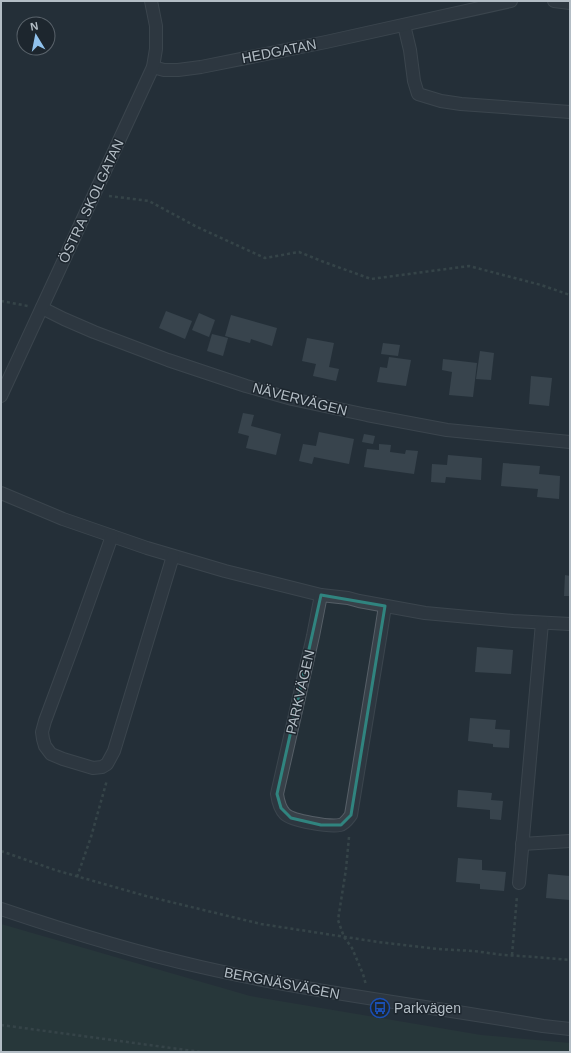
<svg xmlns="http://www.w3.org/2000/svg" width="571" height="1053" viewBox="0 0 571 1053" font-family="Helvetica,sans-serif">
  <style>
    .green { fill: #2c403d }
    .building { fill: #505d67 }
    .lines { fill: none; stroke-linecap: round; stroke-linejoin: round }
    .street-casing { stroke: #565f67; stroke-width: 14 }
    .path { stroke: #4b5d5c; stroke-width: 2.5; stroke-dasharray: 3 3; stroke-linecap: butt }
    .street { stroke: #384149; stroke-width: 12 }
    .marked { fill: none; stroke: #30847f; stroke-width: 3; stroke-linejoin: round }
    .labels { text-anchor: middle; dominant-baseline: central; stroke-width: 3; stroke-linejoin: round; paint-order: stroke }
    .street-label { font-size: 14px; fill: #b3bdc5; stroke: #1d262e }
    .poi-label { font-size: 14px; fill: #b3bdc5; stroke: #1d262e; text-anchor: start }
  </style>
  <rect width="100%" height="100%" fill="#243038"/>
  <polygon class="green" points="1,924 250,996 481,1035 570,1043 570,1052 1,1052"/>
  <g class="building">
    <polygon points="166,311 192,321 185,339 159,328"/>
    <polygon points="199,313 215,320 209,337 192,330"/>
    <polygon points="231,315 277,328 272,346 251,339 250,343 225,336"/>
    <polygon points="212,334 228,338 223,356 207,351"/>
    <polygon points="307,338 334,343 329,367 339,369 336,381 313,376 316,364 302,361"/>
    <polygon points="383,343 400,345 398,356 381,354"/>
    <polygon points="480,351 494,353 491,380 476,379"/>
    <polygon points="389,357 411,360 406,386 377,382 380,367 387,368"/>
    <polygon points="443,359 477,363 473,397 449,395 452,372 442,370"/>
    <polygon points="531,376 552,378 549,406 529,404"/>
    <polygon points="243,413 254,415 251,426 281,434 276,455 246,448 249,436 238,433"/>
    <polygon points="319,432 354,439 349,464 314,457 312,464 299,461 303,444 316,446"/>
    <polygon points="364,434 375,436 373,444 362,442"/>
    <polygon points="379,444 391,445 390,452 405,454 406,450 418,451 414,474 364,467 367,449 379,450"/>
    <polygon points="448,455 482,458 481,480 446,477 445,483 431,482 432,464 447,465"/>
    <polygon points="503,463 540,466 539,474 560,476 559,499 537,497 538,489 501,486"/>
    <polygon points="565,575 570,576 570,596 564,596"/>
    <polygon points="477,647 513,650 511,674 475,672"/>
    <polygon points="470,718 496,720 495,729 510,730 509,748 493,747 493,744 468,741"/>
    <polygon points="458,790 492,793 491,800 503,801 501,820 490,819 490,810 457,807"/>
    <polygon points="458,858 482,860 482,870 506,872 504,891 480,889 480,884 456,882"/>
    <polygon points="548,874 570,876 570,900 546,898"/>
  </g>
  <g class="lines">
    <defs>
      <g id="street">
        <polyline points="554,1 570,3"/>
        <polyline points="404,25 410,50 414,81 418,94 441,101 461,104 570,112"/>
        <polyline points="153,67 164,70 178,70 201,67 326,42 511,1"/>
        <polyline points="42,308 64,319 94,332 168,360 246,386 292,399 367,415 447,430 570,442"/>
        <polyline points="1,396 153,67 156,49 156,26 151,1"/>
        <polyline points="1,493 63,519 147,548 225,571 321,595 348,598 359,601 425,613 513,621 570,624"/>
        <polyline points="112,536 75,640 45,721 42,732 43,739 45,746 51,754 63,759 93,768 102,767 107,764 114,751 173,556"/>
        <path d="M 321,595 L 313,636 L 277,794 C 278,801 280,809 285,814 C 292,821 330,827 340,825 C 345,824 348,819 351,815 L 381,632 L 385,606"/>
        <polyline points="522,844 570,841"/>
        <polyline points="519,883 542,623"/>
        <path d="M 1,909 C 66,931 133,952 201,967 C 314,993 429,1006 543,1026 L 570,1029"/>
      </g>
    </defs>
    <use href="#street" class="street-casing"/>
    <g class="path">
      <polyline points="109,196 149,201 197,227 265,258 299,252 324,262 371,279 469,266 541,285 570,295"/>
      <polyline points="1,301 28,306"/>
      <polyline points="349,837 346,869 338,920 344,937 352,948 363,974 366,985"/>
      <polyline points="1,851 55,870 146,896 261,924 378,942 438,949 474,951 503,955 521,956 570,960"/>
      <polyline points="77,877 91,837 107,780"/>
      <polyline points="512,955 517,896"/>
      <polyline points="1,1025 201,1052"/>
    </g>
    <use href="#street" class="street"/>
  </g>
  <path d="M0 0H571V1053H0ZM 321,595 L 385,606 L 351,815 L 341,825 L 321,825 L 291,818 L 281,808 L 277,794 Z" fill="#243038" fill-opacity=".55" fill-rule="evenodd"/>
  <path class="marked" d="M 321,595 L 385,606 L 351,815 L 341,825 L 321,825 L 291,818 L 281,808 L 277,794 Z"/>
  <defs>
    <symbol id="bus-ring" viewBox="-11 -11 22 22"><circle r="9.5" fill="#1d262e" stroke="#1a4fb4" stroke-width="1.5"/><path d="M-5-6H5V4H4V6H2V4H-2V6H-4V4H-5ZM-3.5-4V0h7V-4ZM-3.5 1.2v1.5H-2V1.2ZM2 1.2v1.5H3.5V1.2Z" fill="#1a4fb4"/></symbol>
  </defs>
  <g fill-rule="evenodd">
    <use href="#bus-ring" x="369" y="997" width="22" height="22"/>
  </g>
  <g class="labels">
    <g class="street-label">
      <text transform="translate(279 51) rotate(-11)">HEDGATAN</text>
      <text transform="translate(91 201) rotate(-65)">ÖSTRA SKOLGATAN</text>
      <text transform="translate(300 399) rotate(14)">NÄVERVÄGEN</text>
      <text transform="translate(300 692) rotate(-77)">PARKVÄGEN</text>
      <text transform="translate(282 983) rotate(11)">BERGNÄSVÄGEN</text>
    </g>
    <g class="poi-label">
      <text x="394" y="1008">Parkvägen</text>
    </g>
  </g>
  <rect width="571" height="1053" fill="none" stroke="#b3bdc5" stroke-width="4"/>
  <g transform="translate(36 36) rotate(350)"><circle r="19" fill="#1d262e" stroke="#59626a"/>
  <path d="M0-3L7 15L0 10L-7 15Z" fill="#90c2ed"/>
  <text y="-6" font-size="11" font-weight="bold" text-anchor="middle" fill="#b3bdc5">N</text>
  </g>
</svg>
